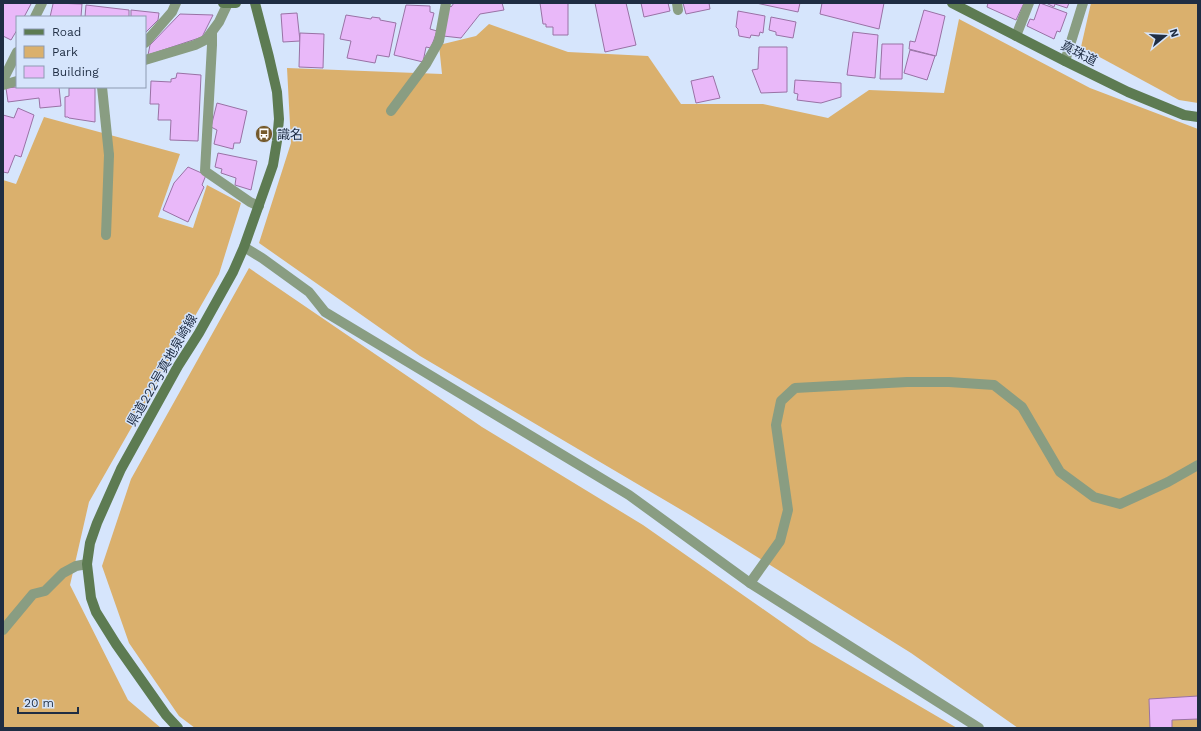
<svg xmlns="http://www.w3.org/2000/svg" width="1201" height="731" viewBox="0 0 1201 731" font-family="'Work Sans','Noto Sans JP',sans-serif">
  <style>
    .green { fill: #dab06d }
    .building { fill: #e9b8f9; stroke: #9972a5 }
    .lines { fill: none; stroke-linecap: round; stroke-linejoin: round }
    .lane { stroke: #899d82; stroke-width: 10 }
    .street { stroke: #899d82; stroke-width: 10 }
    .secondary { stroke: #5d7b52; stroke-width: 10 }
    .labels { text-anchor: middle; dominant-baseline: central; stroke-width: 3; stroke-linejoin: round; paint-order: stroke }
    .street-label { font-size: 13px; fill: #1f2d43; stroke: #d6e5fc }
    .poi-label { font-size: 13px; fill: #1f2d43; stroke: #d6e5fc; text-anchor: start }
  </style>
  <rect width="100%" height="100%" fill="#d6e5fc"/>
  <g class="green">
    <polygon points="1091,3 1198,3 1198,103 1179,100 1081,47"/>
    <polygon points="959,19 1090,88 1198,129 1198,728 1018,728 911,653 690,515 420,356 259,243 291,143 287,68 442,74 439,45 476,36 489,24 568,52 648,56 681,104 763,104 828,118 869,90 944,93"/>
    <polygon points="44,117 180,154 158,217 193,228 207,185 241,203 219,274 89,502 70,585 128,700 161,728 3,728 3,180 16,184"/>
    <polygon points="249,268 482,427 643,525 810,642 957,728 195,728 179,716 129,643 102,566 131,479"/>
  </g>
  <g class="building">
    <polygon points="3,3 29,3 31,4 24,17 17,17 17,30 11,40 3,36"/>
    <polygon points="54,3 82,4 81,17 50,17 53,4"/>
    <polygon points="454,3 502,3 504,10 480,14 461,38 443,36 449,5 451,7"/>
    <polygon points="540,3 568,3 568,35 553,35 553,27 546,27 546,24 543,24"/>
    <polygon points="595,3 626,3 636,45 605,52"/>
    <polygon points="641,3 668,3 670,11 644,17"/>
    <polygon points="683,3 709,3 710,9 686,14"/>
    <polygon points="756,3 800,3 798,12"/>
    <polygon points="822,3 884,3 879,29 820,14"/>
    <polygon points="988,3 1024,3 1016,20 987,7"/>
    <polygon points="1040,3 1067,13 1060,32 1057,31 1054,39 1027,26 1030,19 1034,20"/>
    <polygon points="1046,3 1069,3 1067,8 1055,4 1054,7"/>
    <polygon points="86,5 129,10 129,17 85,17"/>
    <polygon points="406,5 430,6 430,12 434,13 430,29 437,31 431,48 426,47 423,62 394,55"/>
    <polygon points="131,10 159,13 158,20 145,33 145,17 131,17"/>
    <polygon points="924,10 945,16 936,56 909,49 910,41 915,42"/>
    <polygon points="738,11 765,16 763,33 760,32 759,36 751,35 750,38 739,36 738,29 736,27"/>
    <polygon points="297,13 300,41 283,42 281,14"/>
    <polygon points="180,14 213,15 202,37 148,55 150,45"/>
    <polygon points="346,15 371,19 372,17 380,18 380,20 396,23 389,57 377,55 375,63 347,58 351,41 340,39"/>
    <polygon points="771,17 796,22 793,38 776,35 776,32 769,30"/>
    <polygon points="853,32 878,35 875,78 847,75"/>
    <polygon points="300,33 324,34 323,68 299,67"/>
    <polygon points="882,44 903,44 902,79 880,79"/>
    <polygon points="759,47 787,47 787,92 761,93 752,70 758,69"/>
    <polygon points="910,50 935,56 927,80 904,73"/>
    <polygon points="177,73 201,75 198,141 170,140 171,120 158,120 159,104 150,104 151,81 171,82 171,79 176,78"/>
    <polygon points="713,76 720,98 696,103 691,81"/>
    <polygon points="795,80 841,83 841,97 821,103 797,100 798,94 794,93"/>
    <polygon points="17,87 59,87 61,106 40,108 39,98 8,102 6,88"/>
    <polygon points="69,88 95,88 95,122 69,118 68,117 65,117 65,97 69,96"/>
    <polygon points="217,103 247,111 240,143 234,143 233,149 214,144 217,130 211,127"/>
    <polygon points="18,108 34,115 21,157 15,155 8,173 3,172 3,115 14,118"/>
    <polygon points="218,153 257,161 251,190 235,185 236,178 221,173 222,169 215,167"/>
    <polygon points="188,167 206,175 202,185 204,187 188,222 163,210 174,183"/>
    <polygon points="1198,696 1198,719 1172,720 1172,728 1150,728 1149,699"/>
  </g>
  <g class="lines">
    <g class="lane">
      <polyline points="677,3 678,10"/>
      <polyline points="212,32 212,45 205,171 250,202 259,206"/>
      <polyline points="208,37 219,22 228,3"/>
      <polyline points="391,111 426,64 439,41 446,3"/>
      <polyline points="106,235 109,155"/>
      <polyline points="3,630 33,594 45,591 63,573 76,566 87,564"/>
    </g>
    <g class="street">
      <polyline points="35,17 42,3"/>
      <polyline points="1016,36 1029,3"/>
      <polyline points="145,43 172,12 176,3"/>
      <polyline points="145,60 195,45 207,39"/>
      <polyline points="1065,61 1083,3"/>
      <polyline points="3,80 17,52"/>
      <polyline points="3,85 17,81"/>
      <polyline points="102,87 109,155"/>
      <polyline points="244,247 262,258 309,292 325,312 629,495 750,583 979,728"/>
      <polyline points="750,583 780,541 788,510 776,425 781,401 795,388 907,382 949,382 994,385 1022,407 1060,472 1094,497 1120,504 1168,482 1198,465"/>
    </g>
    <g class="secondary">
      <polyline points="223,3 236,3"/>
      <polyline points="952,3 1065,61 1128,92 1184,115 1198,117"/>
      <polyline points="178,728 166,715 116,644 96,612 91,598 87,564 90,543 97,523 121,469 178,366 199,333 233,272 244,247 273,165 277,141 279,119 277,92 269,57 255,3"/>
    </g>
  </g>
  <defs>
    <symbol id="bus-disc" viewBox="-11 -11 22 22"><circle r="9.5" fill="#755a2c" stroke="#d6e5fc"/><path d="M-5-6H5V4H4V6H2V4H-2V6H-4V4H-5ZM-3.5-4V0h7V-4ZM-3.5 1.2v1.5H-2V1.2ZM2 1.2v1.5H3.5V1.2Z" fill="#fff"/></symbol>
  </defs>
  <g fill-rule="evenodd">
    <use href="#bus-disc" x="254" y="124" width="20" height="20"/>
  </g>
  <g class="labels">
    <g class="street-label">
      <text transform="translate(1079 53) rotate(27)">真珠道</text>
      <text transform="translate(162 370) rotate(-60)">県道222号真地泉崎線</text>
    </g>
    <g class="poi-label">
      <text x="277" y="134">識名</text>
    </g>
  </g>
  <rect width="1201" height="731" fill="none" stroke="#1f2d43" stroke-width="8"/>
  <rect x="16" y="16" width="130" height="72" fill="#d6e5fc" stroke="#8d9bb2"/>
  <rect x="24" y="29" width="20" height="6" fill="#5d7b52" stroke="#8d9bb2"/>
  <text x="52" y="36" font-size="12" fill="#1f2d43">Road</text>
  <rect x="24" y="46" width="20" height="12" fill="#dab06d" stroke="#8d9bb2"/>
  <text x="52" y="56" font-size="12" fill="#1f2d43">Park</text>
  <rect x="24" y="66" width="20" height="12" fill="#e9b8f9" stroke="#8d9bb2"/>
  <text x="52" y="76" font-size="12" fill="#1f2d43">Building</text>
  <g transform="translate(1165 36) rotate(72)" stroke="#d6e5fc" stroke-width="3" paint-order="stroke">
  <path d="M0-3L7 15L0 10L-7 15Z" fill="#1f2d43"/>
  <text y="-6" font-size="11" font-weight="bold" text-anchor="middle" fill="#1f2d43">N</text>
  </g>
  <path d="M18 707v6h60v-6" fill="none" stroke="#1f2d43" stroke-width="2"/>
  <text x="24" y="707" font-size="12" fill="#1f2d43" stroke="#d6e5fc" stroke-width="3" paint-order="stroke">20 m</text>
</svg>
